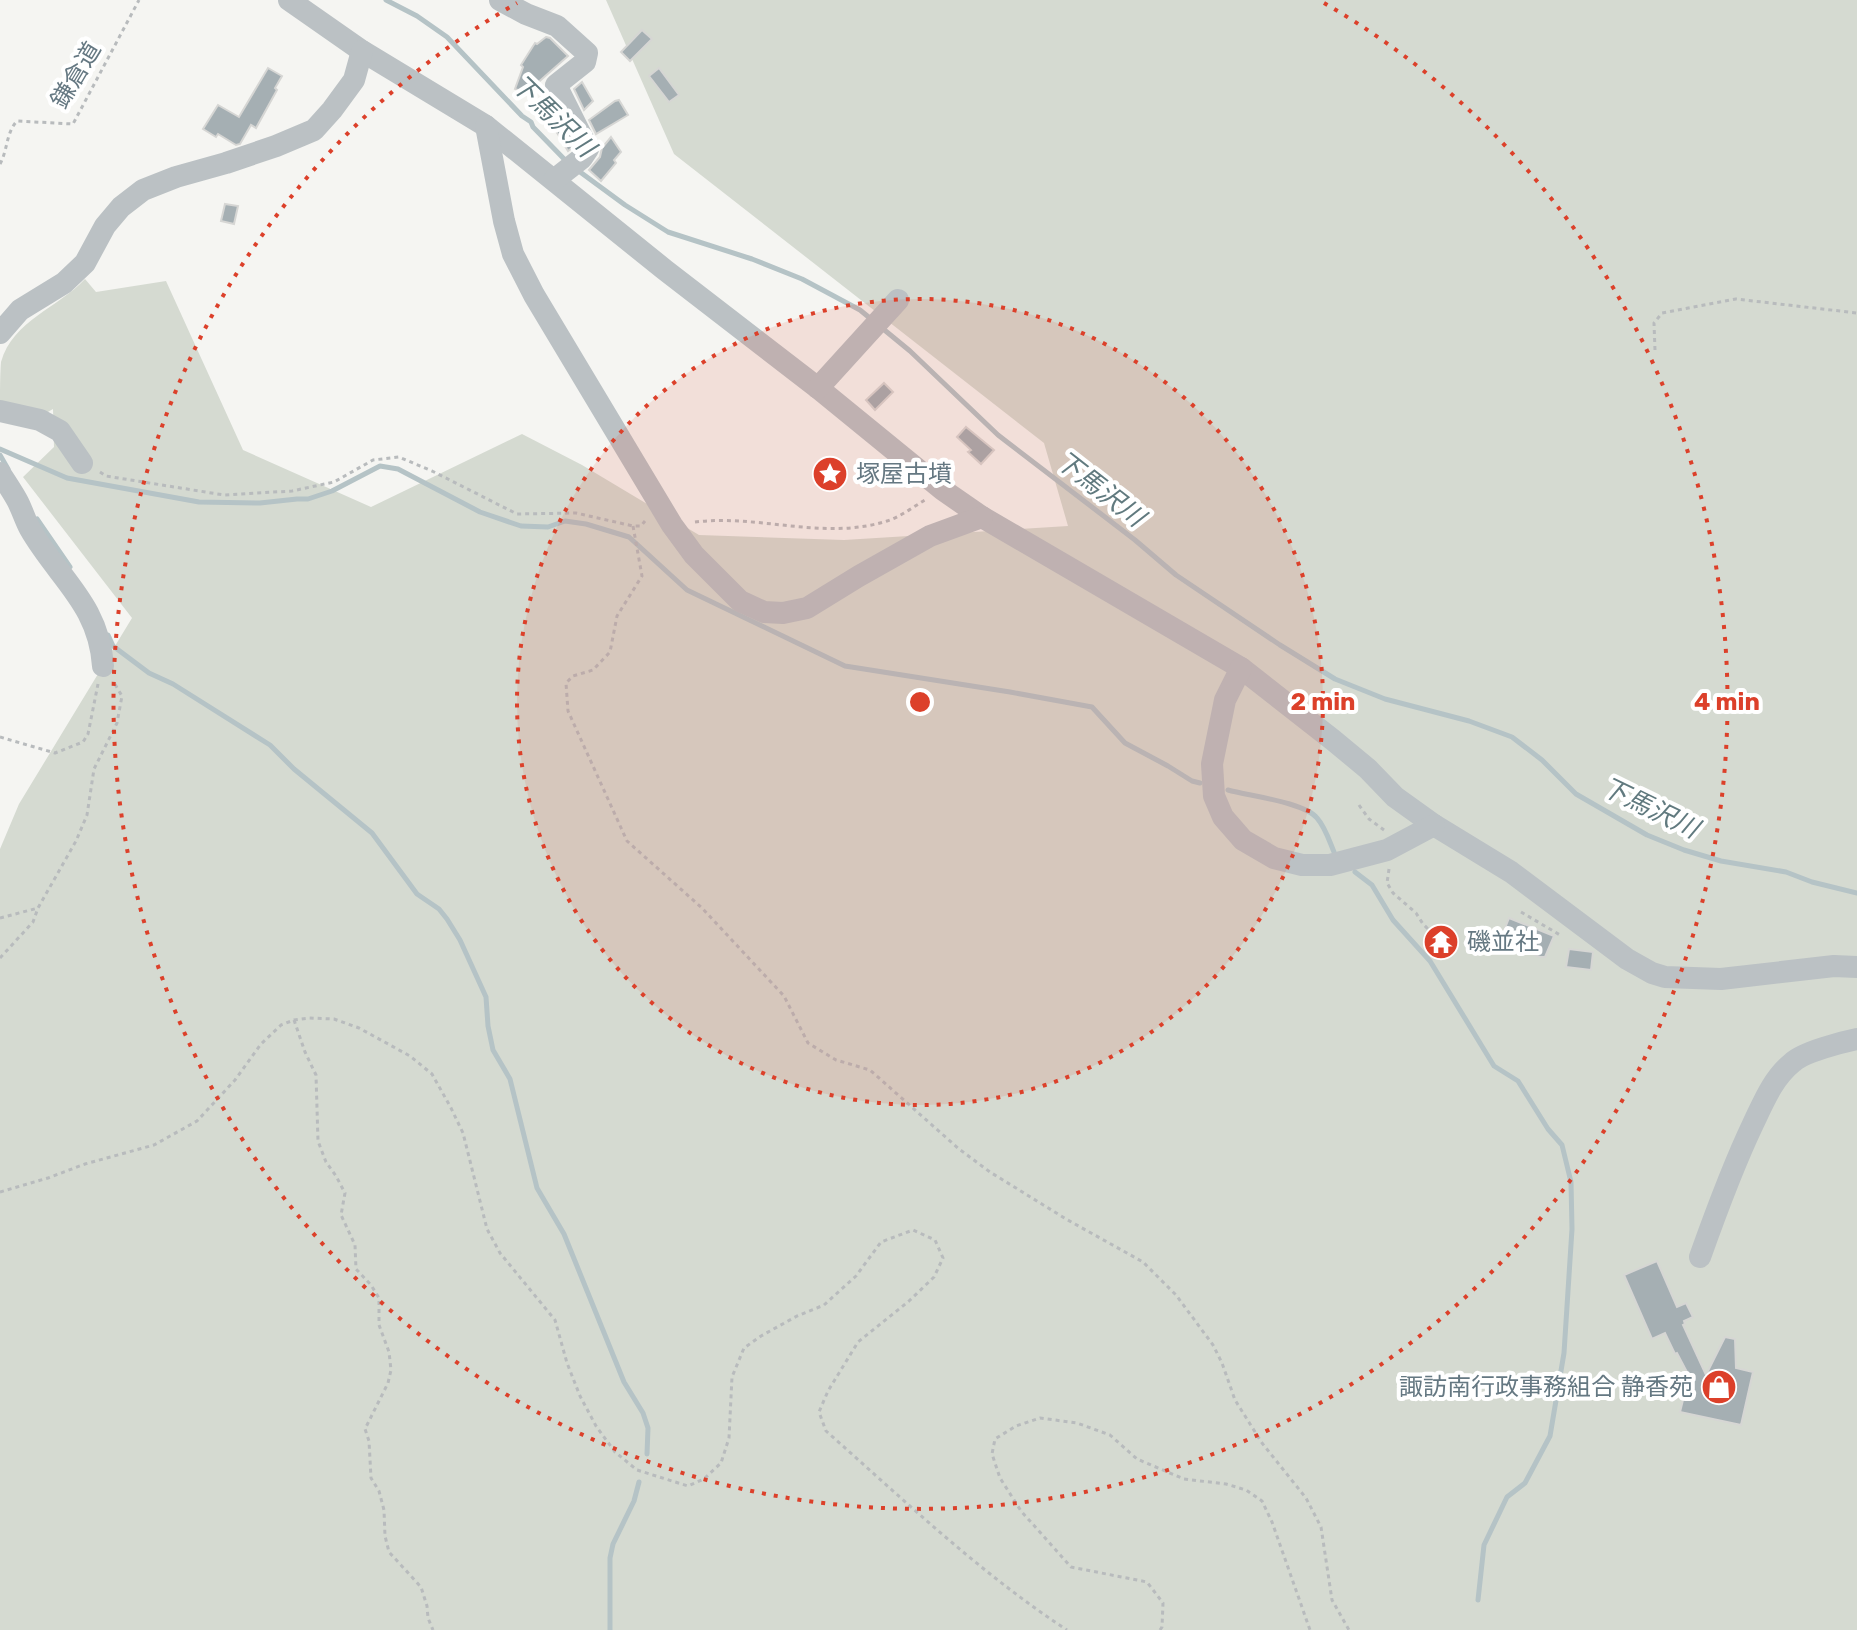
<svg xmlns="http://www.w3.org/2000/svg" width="1857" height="1630" viewBox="0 0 1857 1630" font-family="Rubik,'Noto Sans JP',sans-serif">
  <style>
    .green { fill: #d5dad1 }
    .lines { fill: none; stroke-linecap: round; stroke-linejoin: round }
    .stream { stroke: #b5c3c6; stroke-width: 5 }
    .building { fill: #a5afb3; stroke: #d6d6d4; stroke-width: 2 }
    .path { stroke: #b8bbbd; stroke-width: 3; stroke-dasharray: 4 4; stroke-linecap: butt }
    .minor { stroke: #bbc1c4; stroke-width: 22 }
    .ring { fill: none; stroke: #dc402a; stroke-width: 4; stroke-dasharray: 4 8 }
    .labels { text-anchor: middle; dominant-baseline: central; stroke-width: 8; stroke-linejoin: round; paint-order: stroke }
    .street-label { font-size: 24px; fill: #657882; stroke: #fff }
    .poi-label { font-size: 24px; fill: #657882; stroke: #fff; text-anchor: start }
    .water-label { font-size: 26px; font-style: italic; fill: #617a7f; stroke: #fff }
    .centre { fill: #dc402a; stroke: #fff; stroke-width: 4 }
    .ring-label { font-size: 24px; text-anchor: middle; font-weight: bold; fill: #dc402a; stroke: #fff; stroke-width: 8; stroke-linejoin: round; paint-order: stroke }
  </style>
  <rect width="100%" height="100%" fill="#f5f5f2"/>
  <path class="green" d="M 606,0 L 1857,0 L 1857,1630 L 0,1630 L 0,849 L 19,804 L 132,618 L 23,477 L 54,447 L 53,409 L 41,416 L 0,406 C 0,393 0,375 1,362 C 13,320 58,308 85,279 L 96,292 L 166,281 L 243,450 L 371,507 L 522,434 L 582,465 L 699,535 L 844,540 L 1068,526 L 1044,443 L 674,154 Z"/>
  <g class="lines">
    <g class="stream">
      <polyline points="386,0 417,16 447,37 522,116 531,122 533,127 568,163"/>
      <polyline points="576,169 625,205 668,232 752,259 802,279 860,310 871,319"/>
      <polyline points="882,328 910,351 998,435 1135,540 1176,575 1280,645 1335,679 1385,699 1469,721 1512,737 1542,760 1576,794 1647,835 1684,850 1721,861 1786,872 1812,882 1857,893"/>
      <polyline points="0,449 67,478 199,502 260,503 297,499 308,499 332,491 380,466 398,469 480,512 521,526 548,527 565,521 586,524 629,537 687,590 845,666 1010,692 1092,707 1125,743 1168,766 1192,781 1200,783"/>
      <polyline points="0,455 8,469"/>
      <polyline points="37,519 70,567"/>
      <polyline points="108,635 113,646 149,673 173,684 270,745 294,769 372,833 417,894 439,909 447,919 460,940 486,997 488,1026 493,1050 510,1079 537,1188 564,1234 624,1382 643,1413 648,1428 647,1454"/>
      <path d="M 1228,790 C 1249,796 1304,802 1317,818 C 1325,827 1329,840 1334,852"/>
      <polyline points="1355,872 1372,885 1393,920 1430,961 1494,1066 1518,1081 1548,1129 1562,1145 1571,1182 1572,1229 1564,1353 1550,1436 1525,1483 1507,1497 1484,1545 1478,1600"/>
      <polyline points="610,1630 610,1558 613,1544 634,1501 639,1482"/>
    </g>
  </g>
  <g class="building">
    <polygon points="642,30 652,39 630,61 621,52"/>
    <polygon points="546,37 550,38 568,56 526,93 515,89 523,67 521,65 535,43 537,44"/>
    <polygon points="268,68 282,76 275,88 277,90 256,128 251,125 240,144 236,145 218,134 216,137 203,129 218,105 239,117"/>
    <polygon points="659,68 679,95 669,102 649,76"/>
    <polygon points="582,82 593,101 584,110 574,89"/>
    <polygon points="547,98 572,148 568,151 553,126 541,113 543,111 537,104"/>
    <polygon points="619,100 628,115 596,134 589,120 615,101"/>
    <polygon points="611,137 621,152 614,160 616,163 601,181 589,170 600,157 602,148"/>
    <polygon points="225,204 238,206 234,224 221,221"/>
    <polygon points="884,383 893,392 875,410 866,400"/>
    <polygon points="966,427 994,450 981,464 968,452 971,450 957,437"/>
    <polygon points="1509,918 1554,936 1545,957 1540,957 1500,941"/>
    <polygon points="1569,949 1593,952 1591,970 1566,967"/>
    <polygon points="1657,1261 1677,1307 1686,1303 1693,1317 1684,1321 1685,1324 1683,1325 1706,1375 1725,1337 1735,1339 1736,1368 1753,1372 1741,1425 1680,1412 1689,1376 1677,1353 1675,1354 1665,1333 1652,1339 1624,1275"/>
  </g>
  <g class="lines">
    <g class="path">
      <path d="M 0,164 C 8,149 6,133 17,121 L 73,124 L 139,0"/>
      <polyline points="1655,350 1654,323 1662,313 1736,299 1857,313"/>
      <polyline points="100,472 106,476 224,495 292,491 334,482 373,460 399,457 432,471 517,514 576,513 633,526 641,526 645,521"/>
      <path d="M 695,522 C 759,514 824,541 887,521 C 900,517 913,507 925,500"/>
      <polyline points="633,526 642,576 617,616 610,652 593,670 573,676 566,683 568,711 627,841 702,908 784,996 808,1043 836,1060 870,1070 959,1149 990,1172 1066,1219 1143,1262 1176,1295 1213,1345 1222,1363 1235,1400 1262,1443 1306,1498 1321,1527 1332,1600 1349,1630"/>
      <polyline points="0,737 55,753 83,742 88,734 98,684"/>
      <polyline points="1359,805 1369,819 1384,830"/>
      <polyline points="1389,869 1387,883 1393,893 1416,913 1423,924 1434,935"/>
      <polyline points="1521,912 1560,935"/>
      <polyline points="0,918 38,908"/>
      <polyline points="0,958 33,922 38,908 76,841 87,815 94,769 117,723 122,696 113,681"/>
      <polyline points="294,1020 305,1052 316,1075 318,1141 326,1162 336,1176 345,1193 341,1215 355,1245 356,1269 371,1285 379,1298 379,1325 389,1352 391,1370 388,1383 365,1429 369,1441 371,1478 379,1491 384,1510 385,1536 389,1552 421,1587 427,1606 428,1618 433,1630"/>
      <path d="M 0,1192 L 48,1178 L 85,1164 L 154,1145 L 197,1121 L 235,1080 L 261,1044 L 281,1025 L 294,1020 L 309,1018 L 334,1019 L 359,1028 L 410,1056 L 432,1074 L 451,1108 L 463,1133 L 487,1229 L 500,1253 L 555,1320 L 567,1363 L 580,1396 L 596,1426 L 615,1452 L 637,1470 L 688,1486 L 704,1479 L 721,1463 L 729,1438 L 732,1377 L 744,1348 L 761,1336 L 797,1316 L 824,1305 L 856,1276 L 881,1242 L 913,1230 L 935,1240 L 943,1258 L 934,1277 L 909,1301 L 858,1342 L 828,1391 L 819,1412 L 826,1431 C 904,1500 980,1573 1067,1630"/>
      <polyline points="1160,1630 1162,1627 1163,1603 1147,1582 1071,1567 1021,1511 1000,1478 992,1454 995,1439 1016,1426 1040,1418 1077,1423 1110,1435 1137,1459 1184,1479 1226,1484 1246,1490 1262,1501 1272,1522 1310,1630"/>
    </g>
    <g class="minor">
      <polyline points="289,0 362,51 486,126 665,270 818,388 943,490 982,517 1241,668 1333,740 1368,769 1395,797 1434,825 1511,872 1627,959 1652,973 1665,977 1721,979 1834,966 1857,967"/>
      <polyline points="500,0 526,14 557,26 587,53 585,62 556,85 588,149 582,158 554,180"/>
      <polyline points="486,126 504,221 513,254 534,295 672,525 694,555 740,601 764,612 783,613 807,608 859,576 930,536 982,517"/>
      <polyline points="0,333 20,310 64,283 85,263 105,226 121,207 143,190 176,177 226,163 276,146 314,130 332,110 354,80 362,51"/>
      <polyline points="818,388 898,300"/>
      <polyline points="0,411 40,420 60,431 82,463"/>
      <path d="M 0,473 C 6,482 12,491 17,500 C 22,509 25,520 30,529 C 58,578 99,604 103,666"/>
      <polyline points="1241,668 1225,700 1212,764 1214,796 1223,817 1243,840 1274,858 1302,865 1330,865 1387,850 1434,825"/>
      <path d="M 1700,1257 C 1716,1212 1732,1168 1753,1124 C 1764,1101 1773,1078 1793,1062 C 1804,1052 1842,1042 1857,1039"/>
    </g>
  </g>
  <circle cx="920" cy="702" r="403" fill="#dc402a" fill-opacity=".12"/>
  <g class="ring">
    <circle cx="920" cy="702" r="403"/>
    <path d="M1324 3A807 807 0 1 1 517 3"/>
  </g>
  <defs>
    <symbol id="sight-disc" viewBox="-11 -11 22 22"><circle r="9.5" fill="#dc402a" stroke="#fff"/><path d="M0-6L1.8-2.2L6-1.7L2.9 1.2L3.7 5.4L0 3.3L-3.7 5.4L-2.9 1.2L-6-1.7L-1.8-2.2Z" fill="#fff"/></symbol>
    <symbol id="temple-disc" viewBox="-11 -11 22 22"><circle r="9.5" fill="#dc402a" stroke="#fff"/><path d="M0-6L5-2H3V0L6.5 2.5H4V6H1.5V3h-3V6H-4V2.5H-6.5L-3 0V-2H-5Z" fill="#fff"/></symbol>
    <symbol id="shop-disc" viewBox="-11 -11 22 22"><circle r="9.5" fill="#dc402a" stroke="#fff"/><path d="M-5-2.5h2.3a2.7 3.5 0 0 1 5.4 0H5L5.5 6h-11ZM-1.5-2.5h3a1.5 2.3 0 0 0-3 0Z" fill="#fff"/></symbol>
  </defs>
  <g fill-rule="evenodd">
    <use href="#sight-disc" x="810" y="454" width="40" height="40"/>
    <use href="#temple-disc" x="1421" y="922" width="40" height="40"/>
    <use href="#shop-disc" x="1699" y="1367" width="40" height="40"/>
  </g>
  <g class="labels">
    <g class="street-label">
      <text transform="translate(76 75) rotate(-59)">鎌倉道</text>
    </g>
    <g class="poi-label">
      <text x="856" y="474">塚屋古墳</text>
      <text x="1467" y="942">磯並社</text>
      <text x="1693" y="1387" text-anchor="end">諏訪南行政事務組合 静香苑</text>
    </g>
    <g class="water-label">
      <text transform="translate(553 116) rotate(44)">下馬沢川</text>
      <text transform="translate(1100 489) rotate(38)">下馬沢川</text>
      <text transform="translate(1650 808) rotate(26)">下馬沢川</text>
    </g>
  </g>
  <circle cx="920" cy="702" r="12" class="centre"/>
  <g class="ring-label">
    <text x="1323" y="710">2 min</text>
    <text x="1727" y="710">4 min</text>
  </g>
</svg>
